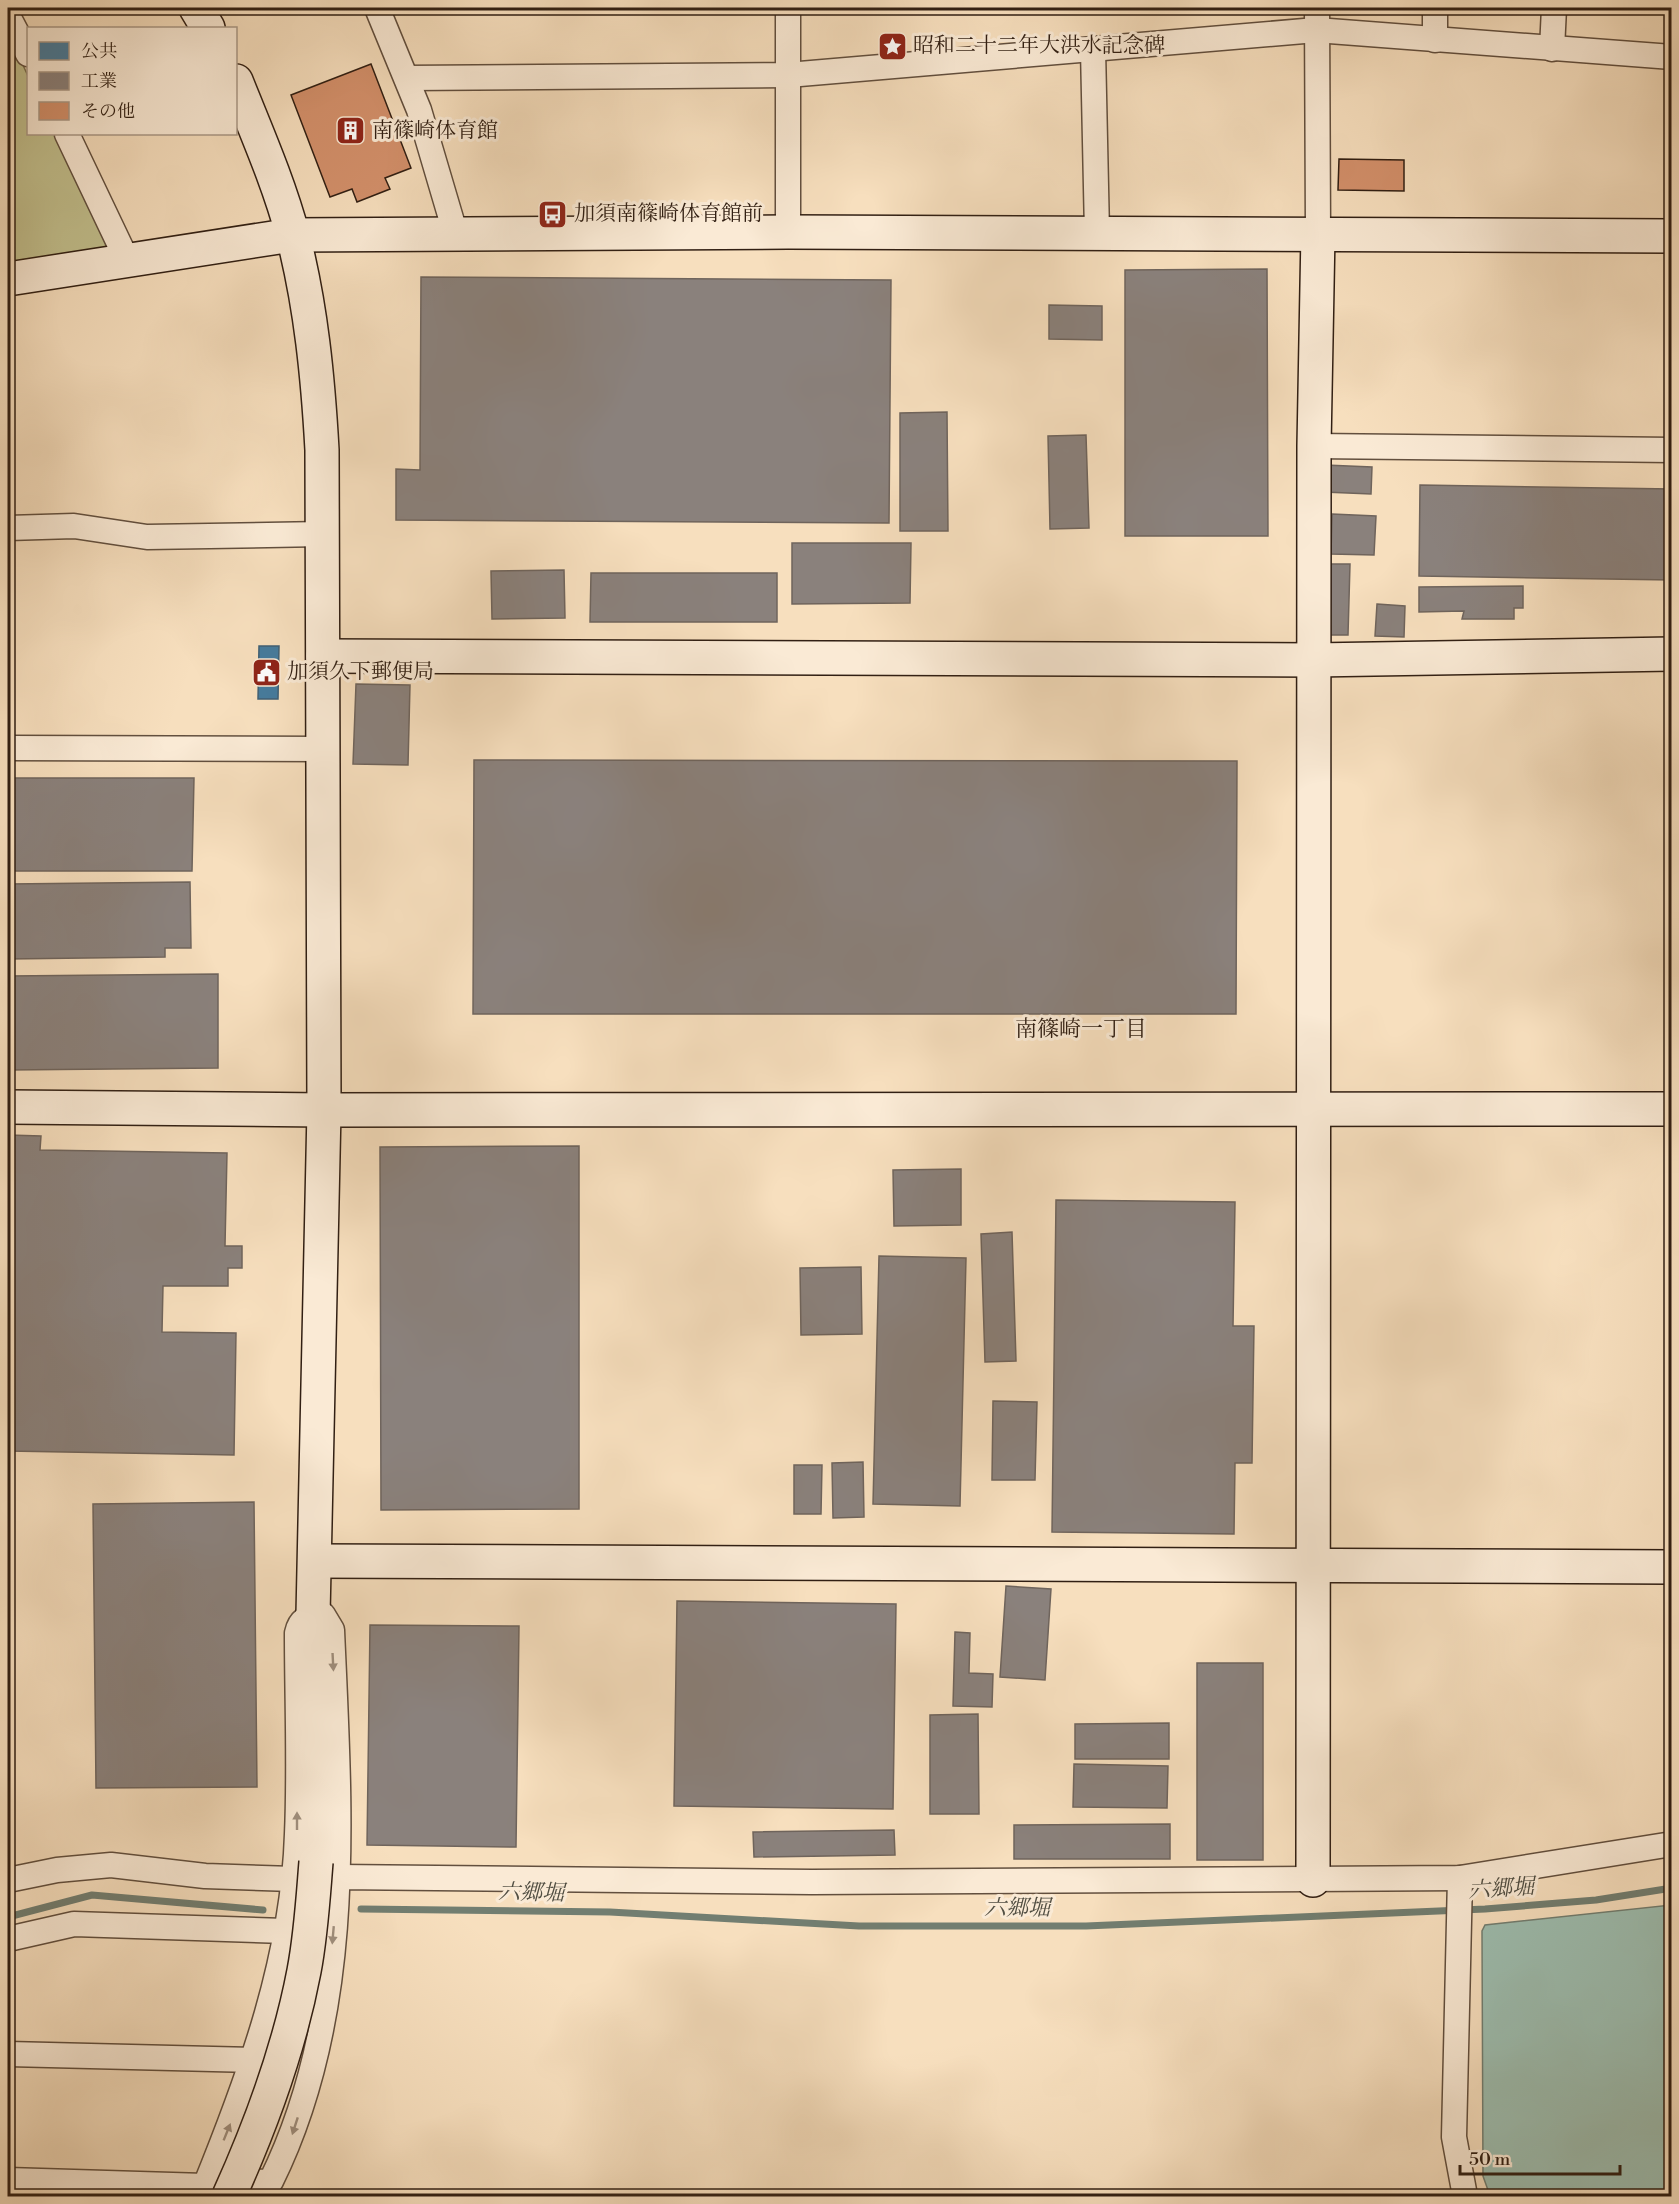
<svg xmlns="http://www.w3.org/2000/svg" width="1679" height="2204" viewBox="0 0 1679 2204" font-family="'Libre Bodoni','Noto Serif JP',serif">
  <style>
    .green { fill: #c2c08e; stroke: #7a7050; stroke-width: 1.5 }
    .water { fill: #9dbdaf; stroke: #727e71; stroke-width: 1.5 }
    .public { fill: #457b9d; stroke: #3f5f74; stroke-width: 1.5 }
    .industry { fill: #8a817c; stroke: #6f645c; stroke-width: 1.5 }
    .lines { fill: none; stroke-linecap: round; stroke-linejoin: round }
    .stream { stroke: #727e71; stroke-width: 7 }
    .building { fill: #d3906b; stroke: #311f13; stroke-width: 1.5 }
    .street-casing { stroke: #624f3e; stroke-width: 27 }
    .secondary-casing { stroke: #311f13; stroke-width: 36 }
    .street { stroke: #faead5; stroke-width: 24 }
    .secondary { stroke: #faead5; stroke-width: 33 }
    .secondary-bridge-casing { stroke: #311f13; stroke-width: 36; stroke-linecap: butt }
    .secondary-bridge { stroke: #faead5; stroke-width: 33 }
    .oneway { fill: #a08f7e }
    .labels { text-anchor: middle; dominant-baseline: central; stroke-width: 6; stroke-linejoin: round; paint-order: stroke }
    .poi-label { font-size: 21px; fill: #311f13; stroke: #faead5; text-anchor: start }
    .neighbourhood-label { font-size: 22px; fill: #311f13; stroke: #faead5 }
    .water-label { font-size: 22px; font-style: italic; fill: #514e42; stroke: #faead5 }
  </style>
  <rect width="100%" height="100%" fill="#f7dfbe"/>
  <filter id="stains"><feTurbulence type="fractalNoise" baseFrequency=".00333" numOctaves="4"/><feColorMatrix values="0 0 0 0 .2 0 0 0 0 .09 0 0 0 0 .02 0 0 0 .5 -.17"/></filter>
  <radialGradient id="worn" r=".72"><stop offset=".6" stop-color="#630" stop-opacity="0"/><stop offset="1" stop-color="#630" stop-opacity=".3"/></radialGradient>
  <polygon class="green" points="8,33 28,76 28,134 57,134 110,241 104,252 8,267"/>
  <polygon class="water" points="1671,1905 1671,2196 1495,2196 1489,2193 1483,2176 1482,1931 1485,1925"/>
  <polygon class="public" points="259,646 279,646 278,699 258,699"/>
  <g class="industry">
    <polygon points="1267,269 1268,536 1125,536 1125,270"/>
    <polygon points="421,277 891,280 889,523 396,520 396,469 420,470"/>
    <polygon points="1049,305 1102,306 1102,340 1049,339"/>
    <polygon points="947,412 948,531 900,531 900,413"/>
    <polygon points="1086,435 1089,528 1050,529 1048,436"/>
    <polygon points="1325,465 1372,467 1371,494 1324,492"/>
    <polygon points="1420,485 1672,489 1672,580 1419,576"/>
    <polygon points="1332,514 1376,516 1374,555 1331,554"/>
    <polygon points="792,543 911,543 910,603 792,604"/>
    <polygon points="1326,564 1350,564 1348,635 1325,635"/>
    <polygon points="564,570 565,618 492,619 491,571"/>
    <polygon points="591,573 777,573 777,622 590,622"/>
    <polygon points="1523,586 1523,608 1514,608 1514,619 1462,619 1464,611 1419,612 1419,587"/>
    <polygon points="1377,604 1405,606 1404,637 1375,636"/>
    <polygon points="356,684 410,685 408,765 353,764"/>
    <polygon points="474,760 1237,761 1236,1014 473,1014"/>
    <polygon points="8,778 194,778 192,871 8,871"/>
    <polygon points="190,882 191,948 165,948 165,957 8,959 8,884"/>
    <polygon points="218,974 218,1068 8,1070 8,976"/>
    <polygon points="8,1135 41,1136 40,1150 227,1153 225,1246 242,1246 242,1268 228,1268 228,1286 163,1286 162,1332 236,1333 234,1455 8,1451"/>
    <polygon points="579,1146 579,1509 381,1510 380,1147"/>
    <polygon points="961,1169 961,1225 894,1226 893,1170"/>
    <polygon points="1056,1200 1235,1202 1233,1326 1254,1326 1252,1463 1235,1463 1234,1534 1052,1532"/>
    <polygon points="1012,1232 1016,1361 985,1362 981,1234"/>
    <polygon points="879,1256 966,1258 960,1506 873,1504"/>
    <polygon points="861,1267 862,1334 801,1335 800,1268"/>
    <polygon points="993,1401 1037,1402 1035,1480 992,1480"/>
    <polygon points="863,1462 864,1517 833,1518 832,1463"/>
    <polygon points="794,1465 822,1465 821,1514 794,1514"/>
    <polygon points="254,1502 257,1787 96,1788 93,1504"/>
    <polygon points="1006,1586 1051,1589 1045,1680 1000,1677"/>
    <polygon points="677,1601 896,1604 893,1809 674,1806"/>
    <polygon points="370,1625 519,1626 516,1847 367,1845"/>
    <polygon points="955,1632 970,1633 969,1673 993,1674 992,1707 953,1706"/>
    <rect x="1197" y="1663" width="66" height="197"/>
    <polygon points="978,1714 979,1814 930,1814 930,1715"/>
    <polygon points="1169,1723 1169,1759 1075,1759 1075,1724"/>
    <polygon points="1074,1764 1168,1766 1167,1808 1073,1807"/>
    <polygon points="1170,1824 1170,1859 1014,1859 1014,1825"/>
    <polygon points="894,1830 895,1855 754,1857 753,1832"/>
  </g>
  <g class="lines">
    <g class="stream">
      <polyline points="361,1909 610,1912 859,1926 1086,1926 1485,1909 1596,1900 1672,1888"/>
      <polyline points="8,1917 92,1895 263,1910"/>
    </g>
  </g>
  <g class="building">
    <polygon points="371,64 411,168 385,178 390,189 357,202 352,189 330,197 291,95"/>
    <polygon points="1339,159 1404,160 1404,191 1338,190"/>
  </g>
  <g class="lines">
    <defs>
      <g id="street">
        <polyline points="377,8 419,110 455,232"/>
        <polyline points="788,8 788,232"/>
        <polyline points="1317,8 1318,233"/>
        <polyline points="1435,8 1435,40"/>
        <polyline points="8,16 28,54"/>
        <polyline points="1093,49 1097,233"/>
        <polyline points="1552,49 1554,8"/>
        <polyline points="407,78 788,75 1316,30 1672,57"/>
        <polyline points="67,134 127,260"/>
        <polyline points="1314,446 1672,450"/>
        <polyline points="8,528 74,526 147,537 323,534"/>
        <polyline points="8,748 324,749"/>
        <polyline points="1460,1878 1454,2137 1465,2196"/>
        <polyline points="8,1880 57,1870 111,1865 205,1876 293,1879 338,1877 812,1882 1460,1878 1672,1844"/>
        <polyline points="8,1939 74,1924 285,1931"/>
        <polyline points="8,2054 254,2060"/>
        <path d="M 8,2180 L 205,2186 L 271,2181 C 355,2011 340,1814 332,1630 L 323,1615 C 309,1615 300,1619 297,1633 C 297,1700 300,1767 297,1834 C 293,1957 251,2073 205,2186"/>
      </g>
      <g id="secondary">
        <polyline points="196,8 208,28"/>
        <path d="M 236,81 C 256,131 279,183 293,236 C 311,306 318,378 322,450 L 324,1110 L 313,1615 L 316,1862"/>
        <polyline points="8,279 292,235 788,232 1672,236"/>
        <polyline points="323,656 1314,660 1672,654"/>
        <polyline points="8,1107 324,1110 1672,1109"/>
        <polyline points="315,1561 1672,1567"/>
        <polyline points="1313,1880 1314,446 1318,233"/>
      </g>
    </defs>
    <use href="#street" class="street-casing"/>
    <use href="#secondary" class="secondary-casing"/>
    <use href="#street" class="street"/>
    <use href="#secondary" class="secondary"/>
    <defs>
      <path id="secondary-bridge" d="M 229,2196 C 262,2123 289,2050 304,1971 C 311,1935 313,1899 316,1862"/>
    </defs>
    <use href="#secondary-bridge" class="secondary-bridge-casing"/>
    <use href="#secondary-bridge" class="secondary-bridge"/>
  </g>
  <defs><path id="oneway-solid" d="M-6-.8H1V-3.2L6.5 0L1 3.2V.8H-6Z" transform="scale(1.5)"/></defs>
  <g class="oneway">
    <use href="#oneway-solid" transform="translate(333 1662) rotate(87)"/>
    <use href="#oneway-solid" transform="translate(297 1821) rotate(-90)"/>
    <use href="#oneway-solid" transform="translate(333 1935) rotate(95)"/>
    <use href="#oneway-solid" transform="translate(295 2126) rotate(108)"/>
    <use href="#oneway-solid" transform="translate(227 2132) rotate(-68)"/>
  </g>
  <defs>
    <symbol id="sight-square" viewBox="-11 -11 22 22"><rect x="-9" y="-9" width="18" height="18" rx="4" fill="#8f2418" stroke="#faead5"/><path d="M0-6L1.8-2.2L6-1.7L2.9 1.2L3.7 5.4L0 3.3L-3.7 5.4L-2.9 1.2L-6-1.7L-1.8-2.2Z" fill="#fff"/></symbol>
    <symbol id="building-square" viewBox="-11 -11 22 22"><rect x="-9" y="-9" width="18" height="18" rx="4" fill="#8f2418" stroke="#faead5"/><path d="M-4-6H4V6H1V3H-1V6H-4ZM-2.5-4.3h1.7v1.8h-1.7ZM.8-4.3h1.7v1.8H.8ZM-2.5-1h1.7V.8h-1.7ZM.8-1h1.7V.8H.8Z" fill="#fff"/></symbol>
    <symbol id="bus-square" viewBox="-11 -11 22 22"><rect x="-9" y="-9" width="18" height="18" rx="4" fill="#8f2418" stroke="#faead5"/><path d="M-5-6H5V4H4V6H2V4H-2V6H-4V4H-5ZM-3.5-4V0h7V-4ZM-3.5 1.2v1.5H-2V1.2ZM2 1.2v1.5H3.5V1.2Z" fill="#fff"/></symbol>
    <symbol id="civic-square" viewBox="-11 -11 22 22"><rect x="-9" y="-9" width="18" height="18" rx="4" fill="#8f2418" stroke="#faead5"/><path d="M-.6-6.5H3V-4.5H.6V-3L4-1V1h2V6H-6V1h2V-1L-.6-3ZM-1.2 2.5V6h2.4V2.5Z" fill="#fff"/></symbol>
  </defs>
  <g fill-rule="evenodd">
    <use href="#sight-square" x="876" y="30" width="33" height="33"/>
    <use href="#building-square" x="334" y="114" width="33" height="33"/>
    <use href="#bus-square" x="536" y="198" width="33" height="33"/>
    <use href="#civic-square" x="250" y="656" width="33" height="33"/>
  </g>
  <g class="labels">
    <g class="poi-label">
      <text x="913" y="46">昭和二十二年大洪水記念碑</text>
      <text x="372" y="131">南篠崎体育館</text>
      <text x="574" y="214">加須南篠崎体育館前</text>
      <text x="287" y="672">加須久下郵便局</text>
    </g>
    <g class="neighbourhood-label">
      <text x="1081" y="1029">南篠崎一丁目</text>
    </g>
    <g class="water-label">
      <text transform="translate(1501 1889) rotate(-4)">六郷堀</text>
      <text transform="translate(531 1893) rotate(1)">六郷堀</text>
      <text x="1017" y="1908">六郷堀</text>
    </g>
  </g>
  <rect width="1679" height="2204" fill="none" stroke="#f7dfbe" stroke-width="30"/>
  <rect x="9" y="9" width="1661" height="2186" fill="none" stroke="#311f13" stroke-width="3"/>
  <rect x="15" y="15" width="1649" height="2174" fill="none" stroke="#311f13" stroke-width="1.5"/>
  <rect x="27" y="27" width="210" height="108" fill="#faead5" stroke="#aa9987" stroke-width="1.5"/>
  <rect x="39" y="42" width="30" height="18" fill="#457b9d" stroke="#aa9987" stroke-width="1.5"/>
  <text x="81" y="57" font-size="18" fill="#311f13">公共</text>
  <rect x="39" y="72" width="30" height="18" fill="#8a817c" stroke="#aa9987" stroke-width="1.5"/>
  <text x="81" y="87" font-size="18" fill="#311f13">工業</text>
  <rect x="39" y="102" width="30" height="18" fill="#d3906b" stroke="#aa9987" stroke-width="1.5"/>
  <text x="81" y="117" font-size="18" fill="#311f13">その他</text>
  <path d="M1460 2165v9h160v-9" fill="none" stroke="#311f13" stroke-width="3"/>
  <text x="1469" y="2165" font-size="18" fill="#311f13" stroke="#faead5" stroke-width="4.5" paint-order="stroke">50 m</text>
  <rect width="100%" height="100%" filter="url(#stains)"/>
  <rect width="100%" height="100%" fill="url(#worn)"/>
</svg>
